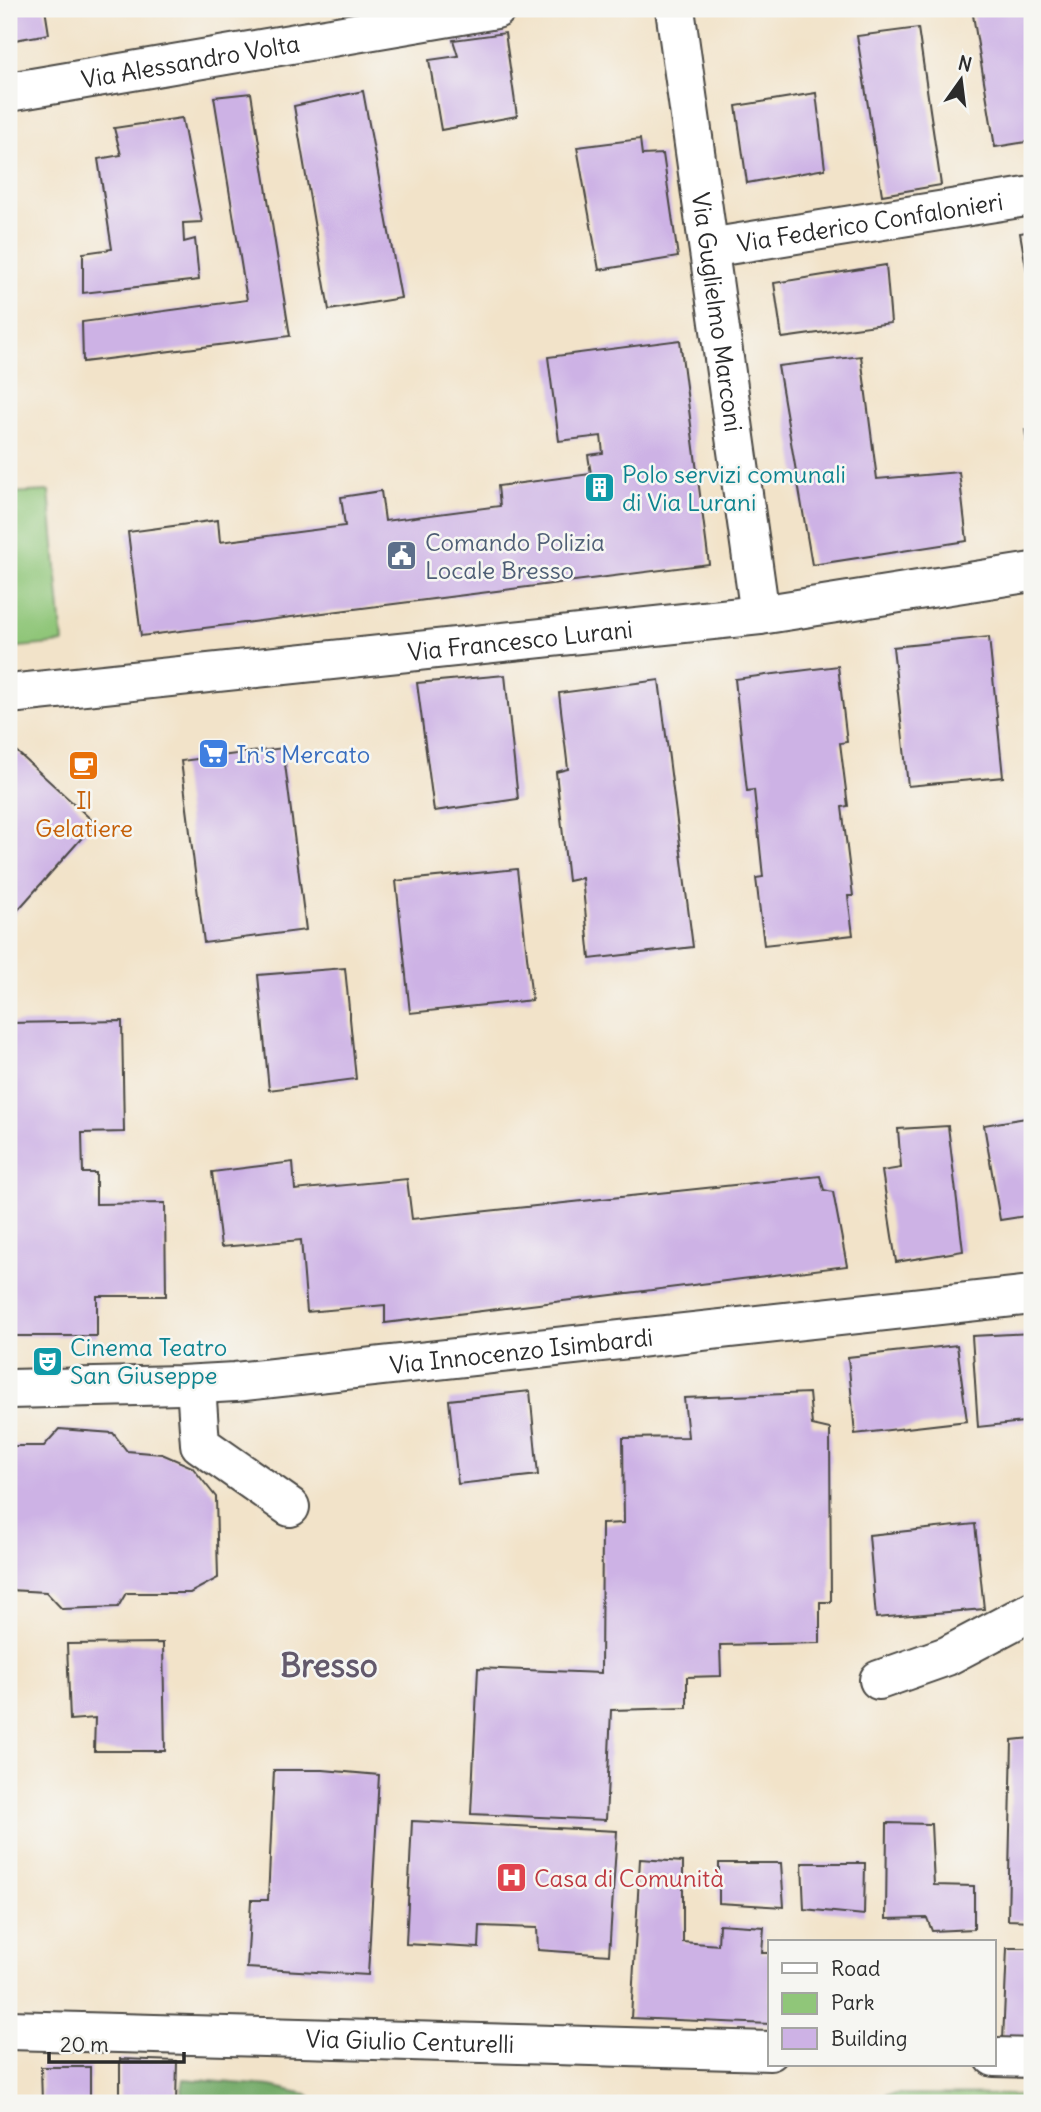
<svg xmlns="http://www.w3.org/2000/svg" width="1041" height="2112" viewBox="0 0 1041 2112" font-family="Delius,sans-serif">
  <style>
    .green { fill: #90c679; stroke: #5e7852; stroke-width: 2 }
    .forest { fill: #74ab69; stroke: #506b4a; stroke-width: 2 }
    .building { fill: #cdb2e5 }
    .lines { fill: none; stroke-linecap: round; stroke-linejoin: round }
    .minor-casing { stroke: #494743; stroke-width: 42 }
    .tertiary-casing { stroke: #494743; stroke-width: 42 }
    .minor { stroke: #fff; stroke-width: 38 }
    .tertiary { stroke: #fff; stroke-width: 38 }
    .labels { text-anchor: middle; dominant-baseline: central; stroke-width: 5; stroke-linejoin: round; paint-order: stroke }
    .street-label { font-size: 24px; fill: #2b2b2b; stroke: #f6f6f2 }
    .culture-label { font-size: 24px; fill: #0d838f; stroke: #f6f6f2; text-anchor: start }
    .service-label { font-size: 24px; fill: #4e5e75; stroke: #f6f6f2; text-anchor: start }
    .shop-label { font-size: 24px; fill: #366cbe; stroke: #f6f6f2; text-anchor: start }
    .food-label { font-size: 24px; fill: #c56008; stroke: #f6f6f2 }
    .health-label { font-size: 24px; fill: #be3a42; stroke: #f6f6f2; text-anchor: start }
    .district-label { font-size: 32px; font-weight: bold; fill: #645a6c; stroke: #f6f6f2 }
  </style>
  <rect width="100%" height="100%" fill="#f6f6f2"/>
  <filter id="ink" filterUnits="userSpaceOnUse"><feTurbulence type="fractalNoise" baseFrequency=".0143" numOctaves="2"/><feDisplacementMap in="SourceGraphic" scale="14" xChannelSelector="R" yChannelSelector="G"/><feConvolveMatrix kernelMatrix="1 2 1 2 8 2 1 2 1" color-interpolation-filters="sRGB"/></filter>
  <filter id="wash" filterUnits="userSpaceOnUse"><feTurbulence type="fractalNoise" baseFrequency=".00686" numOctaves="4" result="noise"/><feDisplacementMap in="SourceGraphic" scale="28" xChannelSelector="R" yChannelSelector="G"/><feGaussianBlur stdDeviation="1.57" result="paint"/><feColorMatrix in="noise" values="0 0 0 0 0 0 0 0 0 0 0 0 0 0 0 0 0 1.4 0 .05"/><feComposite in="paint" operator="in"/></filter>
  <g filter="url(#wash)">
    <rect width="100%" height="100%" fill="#f2e3c9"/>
    <g class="green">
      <polygon points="49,491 63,643 9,648 9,493"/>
      <polygon points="887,2094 1032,2095 1032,2103 886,2103"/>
    </g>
    <polygon class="forest" points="184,2079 271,2086 306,2094 319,2103 179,2103"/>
    <g id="blocks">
      <g class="building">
        <polygon points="9,9 45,9 49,34 9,41"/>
        <polygon points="972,9 1032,9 1032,141 995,147"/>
        <polygon points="918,28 941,185 882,195 857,36"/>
        <polygon points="505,33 517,116 441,130 429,60 458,56 453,40"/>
        <polygon points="363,91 401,298 329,310 294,106"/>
        <polygon points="251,93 290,336 83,362 82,322 247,300 214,97"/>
        <polygon points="816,93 825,169 747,183 736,106"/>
        <polygon points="182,118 202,222 183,223 184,242 195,239 199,280 83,293 83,253 112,249 98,159 121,155 114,128"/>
        <polygon points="640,139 642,155 663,154 678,257 599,270 577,147"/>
        <polygon points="1032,231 1032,295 1031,295 1020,233"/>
        <polygon points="886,265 891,323 782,338 774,283"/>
        <polygon points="680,340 709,564 141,636 128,532 218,520 220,542 345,526 341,497 381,491 385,521 500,506 498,486 591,474 588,455 603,453 601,436 559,441 548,357"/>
        <polygon points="861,356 877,479 959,472 967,541 812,565 778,366"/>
        <polygon points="1032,429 1032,470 1031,471 1025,430"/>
        <polygon points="989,637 1003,777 908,786 893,647"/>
        <polygon points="838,666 847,742 840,743 848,806 842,807 853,896 848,896 853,935 764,945 756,878 763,877 754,790 747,791 735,679"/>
        <polygon points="505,675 518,799 434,811 417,683"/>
        <polygon points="659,680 693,947 590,959 582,878 568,881 556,772 568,769 559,693"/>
        <polygon points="283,748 306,930 204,943 181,761"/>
        <polygon points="15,750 95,823 9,920 9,757"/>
        <polygon points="517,869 532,1000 410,1013 396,881"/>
        <polygon points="345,968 356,1079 269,1090 258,975"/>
        <polygon points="122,1021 124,1132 82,1133 83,1173 96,1173 96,1204 165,1203 166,1296 97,1296 97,1336 9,1336 9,1023"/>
        <polygon points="1032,1117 1032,1215 1000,1220 984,1125"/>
        <polygon points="948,1126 963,1251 896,1262 882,1171 901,1168 898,1129"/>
        <polygon points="293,1162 295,1190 407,1179 412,1219 820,1176 824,1190 833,1192 847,1266 385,1323 385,1305 307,1312 301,1240 221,1247 212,1172"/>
        <polygon points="1032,1333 1032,1421 978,1427 972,1336"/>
        <polygon points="957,1345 967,1421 855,1434 848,1357"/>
        <polygon points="530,1391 538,1475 458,1484 449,1400"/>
        <polygon points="809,1393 812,1425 830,1429 831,1602 820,1602 820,1643 720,1645 721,1676 687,1677 687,1708 611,1710 606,1820 471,1814 478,1668 601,1673 602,1524 624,1523 623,1438 688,1437 684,1398"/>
        <polygon points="59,1429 113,1433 127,1451 162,1454 192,1467 216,1497 218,1578 190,1593 126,1593 118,1607 62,1609 46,1592 9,1590 9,1446 44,1446"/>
        <polygon points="975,1524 984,1609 876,1618 869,1535"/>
        <polygon points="163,1643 165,1751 94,1751 95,1718 70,1720 67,1644"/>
        <polygon points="1032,1738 1032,1921 1008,1920 1012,1740"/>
        <polygon points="274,1770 323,1770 379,1775 368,1975 247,1968 251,1900 268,1900"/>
        <polygon points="412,1821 617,1831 609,1955 538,1950 537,1928 480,1926 479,1948 406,1944"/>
        <polygon points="887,1823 931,1824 934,1885 974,1886 974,1929 932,1931 927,1918 886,1919"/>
        <polygon points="640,1859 683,1862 683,1942 718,1945 719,1924 764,1927 762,1953 770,1953 770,2024 631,2018"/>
        <polygon points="719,1863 781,1863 784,1907 719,1903"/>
        <polygon points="802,1863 865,1863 864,1915 804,1909"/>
        <polygon points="1007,1948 1032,1948 1032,2041 1003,2041"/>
        <polygon points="120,2059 177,2061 176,2103 120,2103"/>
        <polygon points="41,2067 90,2067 90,2103 42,2103"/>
      </g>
    </g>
  </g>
  <g filter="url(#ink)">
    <use href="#blocks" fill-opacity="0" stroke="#494743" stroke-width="2"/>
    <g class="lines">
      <defs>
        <g id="minor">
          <path id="s1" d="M 675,9 L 760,615"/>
          <path id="s2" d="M 9,92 L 496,9"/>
          <path id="s3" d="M 709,248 L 1032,196"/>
          <path id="s4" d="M 9,694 L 760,615 L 1032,572"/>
          <polyline points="196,1385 200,1444 290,1507"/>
          <polyline points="879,1680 947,1656 1032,1611"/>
        </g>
        <g id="tertiary">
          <path id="s5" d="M 9,1389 L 181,1385 L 235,1382 L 1032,1295"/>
          <path id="s6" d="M 9,2030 L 770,2051"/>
          <polyline points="994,2057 1032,2058"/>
        </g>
      </defs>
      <use href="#minor" class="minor-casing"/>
      <use href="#tertiary" class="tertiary-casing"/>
      <use href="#minor" class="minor"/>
      <use href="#tertiary" class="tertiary"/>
    </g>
  </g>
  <defs>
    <symbol id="building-square" viewBox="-11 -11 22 22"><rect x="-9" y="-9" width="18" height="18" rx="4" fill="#0f9aa8" stroke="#f6f6f2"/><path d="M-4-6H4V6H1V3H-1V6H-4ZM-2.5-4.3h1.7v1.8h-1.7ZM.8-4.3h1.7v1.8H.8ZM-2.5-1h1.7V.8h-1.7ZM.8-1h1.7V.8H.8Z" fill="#fff"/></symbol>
    <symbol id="civic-square" viewBox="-11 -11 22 22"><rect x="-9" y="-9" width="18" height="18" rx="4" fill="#5c6f8a" stroke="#f6f6f2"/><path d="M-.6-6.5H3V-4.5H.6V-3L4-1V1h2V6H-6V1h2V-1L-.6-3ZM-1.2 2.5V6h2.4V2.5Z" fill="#fff"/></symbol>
    <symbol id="supermarket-square" viewBox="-11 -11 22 22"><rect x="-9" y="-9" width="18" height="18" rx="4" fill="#3f7fe0" stroke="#f6f6f2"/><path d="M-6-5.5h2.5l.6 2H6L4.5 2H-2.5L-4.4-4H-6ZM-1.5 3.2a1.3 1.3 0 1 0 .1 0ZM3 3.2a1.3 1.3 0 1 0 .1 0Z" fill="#fff"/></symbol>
    <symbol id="cafe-square" viewBox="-11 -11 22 22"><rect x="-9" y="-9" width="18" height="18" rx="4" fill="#e8710a" stroke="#f6f6f2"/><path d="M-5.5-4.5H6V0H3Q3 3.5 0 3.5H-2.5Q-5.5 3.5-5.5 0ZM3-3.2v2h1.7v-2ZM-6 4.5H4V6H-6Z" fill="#fff"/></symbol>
    <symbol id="theatre-square" viewBox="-11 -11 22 22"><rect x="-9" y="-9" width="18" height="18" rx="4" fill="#0f9aa8" stroke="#f6f6f2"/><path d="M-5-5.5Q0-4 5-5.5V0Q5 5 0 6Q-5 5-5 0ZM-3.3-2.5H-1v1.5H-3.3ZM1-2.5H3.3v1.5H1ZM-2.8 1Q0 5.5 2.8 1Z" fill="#fff"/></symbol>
    <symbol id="hospital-square" viewBox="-11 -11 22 22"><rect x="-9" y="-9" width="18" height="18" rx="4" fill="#e0444e" stroke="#f6f6f2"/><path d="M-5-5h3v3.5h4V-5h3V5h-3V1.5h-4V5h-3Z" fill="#fff"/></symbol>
  </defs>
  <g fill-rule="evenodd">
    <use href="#building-square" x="582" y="470" width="35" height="35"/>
    <use href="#civic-square" x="384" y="538" width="35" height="35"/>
    <use href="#supermarket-square" x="196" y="736" width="35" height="35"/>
    <use href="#cafe-square" x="66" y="748" width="35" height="35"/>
    <use href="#theatre-square" x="30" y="1344" width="35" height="35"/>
    <use href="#hospital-square" x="494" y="1860" width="35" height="35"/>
  </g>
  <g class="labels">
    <g class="street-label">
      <text stroke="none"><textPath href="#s2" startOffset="184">Via Alessandro Volta</textPath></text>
      <text stroke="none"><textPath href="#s3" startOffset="163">Via Federico Confalonieri</textPath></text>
      <text stroke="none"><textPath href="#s1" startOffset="306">Via Guglielmo Marconi</textPath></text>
      <text stroke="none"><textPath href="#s4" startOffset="514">Via Francesco Lurani</textPath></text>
      <text stroke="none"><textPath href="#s5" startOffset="514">Via Innocenzo Isimbardi</textPath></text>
      <text stroke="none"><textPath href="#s6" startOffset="401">Via Giulio Centurelli</textPath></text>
    </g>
    <g class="culture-label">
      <text x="622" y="474">Polo servizi comunali<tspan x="622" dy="28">di Via Lurani</tspan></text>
      <text x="70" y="1347">Cinema Teatro<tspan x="70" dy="28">San Giuseppe</tspan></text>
    </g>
    <g class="service-label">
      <text x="425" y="542">Comando Polizia<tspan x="425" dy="28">Locale Bresso</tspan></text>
    </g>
    <g class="shop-label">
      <text x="236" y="754">In's Mercato</text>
    </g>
    <g class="food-label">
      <text x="84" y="800">Il<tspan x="84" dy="28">Gelatiere</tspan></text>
    </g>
    <g class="health-label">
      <text x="534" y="1878">Casa di Comunità</text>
    </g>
    <g class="district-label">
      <text x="329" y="1665">Bresso</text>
    </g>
  </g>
  <rect width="1041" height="2112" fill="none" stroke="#f6f6f2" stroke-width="35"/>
  <rect x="768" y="1940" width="228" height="126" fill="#f6f6f2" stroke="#a5a5a2" stroke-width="2"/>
  <rect x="782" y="1963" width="35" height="10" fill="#ffffff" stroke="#a5a5a2" stroke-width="2"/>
  <text x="831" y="1976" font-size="21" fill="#2b2b2b">Road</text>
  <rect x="782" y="1993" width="35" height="21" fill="#90c679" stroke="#a5a5a2" stroke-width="2"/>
  <text x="831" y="2010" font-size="21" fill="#2b2b2b">Park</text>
  <rect x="782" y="2028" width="35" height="21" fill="#cdb2e5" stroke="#a5a5a2" stroke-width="2"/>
  <text x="831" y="2046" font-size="21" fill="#2b2b2b">Building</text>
  <g transform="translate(961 80) rotate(14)" stroke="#f6f6f2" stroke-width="5" paint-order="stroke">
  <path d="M0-5L12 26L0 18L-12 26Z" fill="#2b2b2b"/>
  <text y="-10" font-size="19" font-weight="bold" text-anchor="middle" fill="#2b2b2b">N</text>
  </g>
  <path d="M49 2052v10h135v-10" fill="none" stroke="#2b2b2b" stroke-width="3.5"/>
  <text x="60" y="2052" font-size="21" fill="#2b2b2b" stroke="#f6f6f2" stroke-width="5" paint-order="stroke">20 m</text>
</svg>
